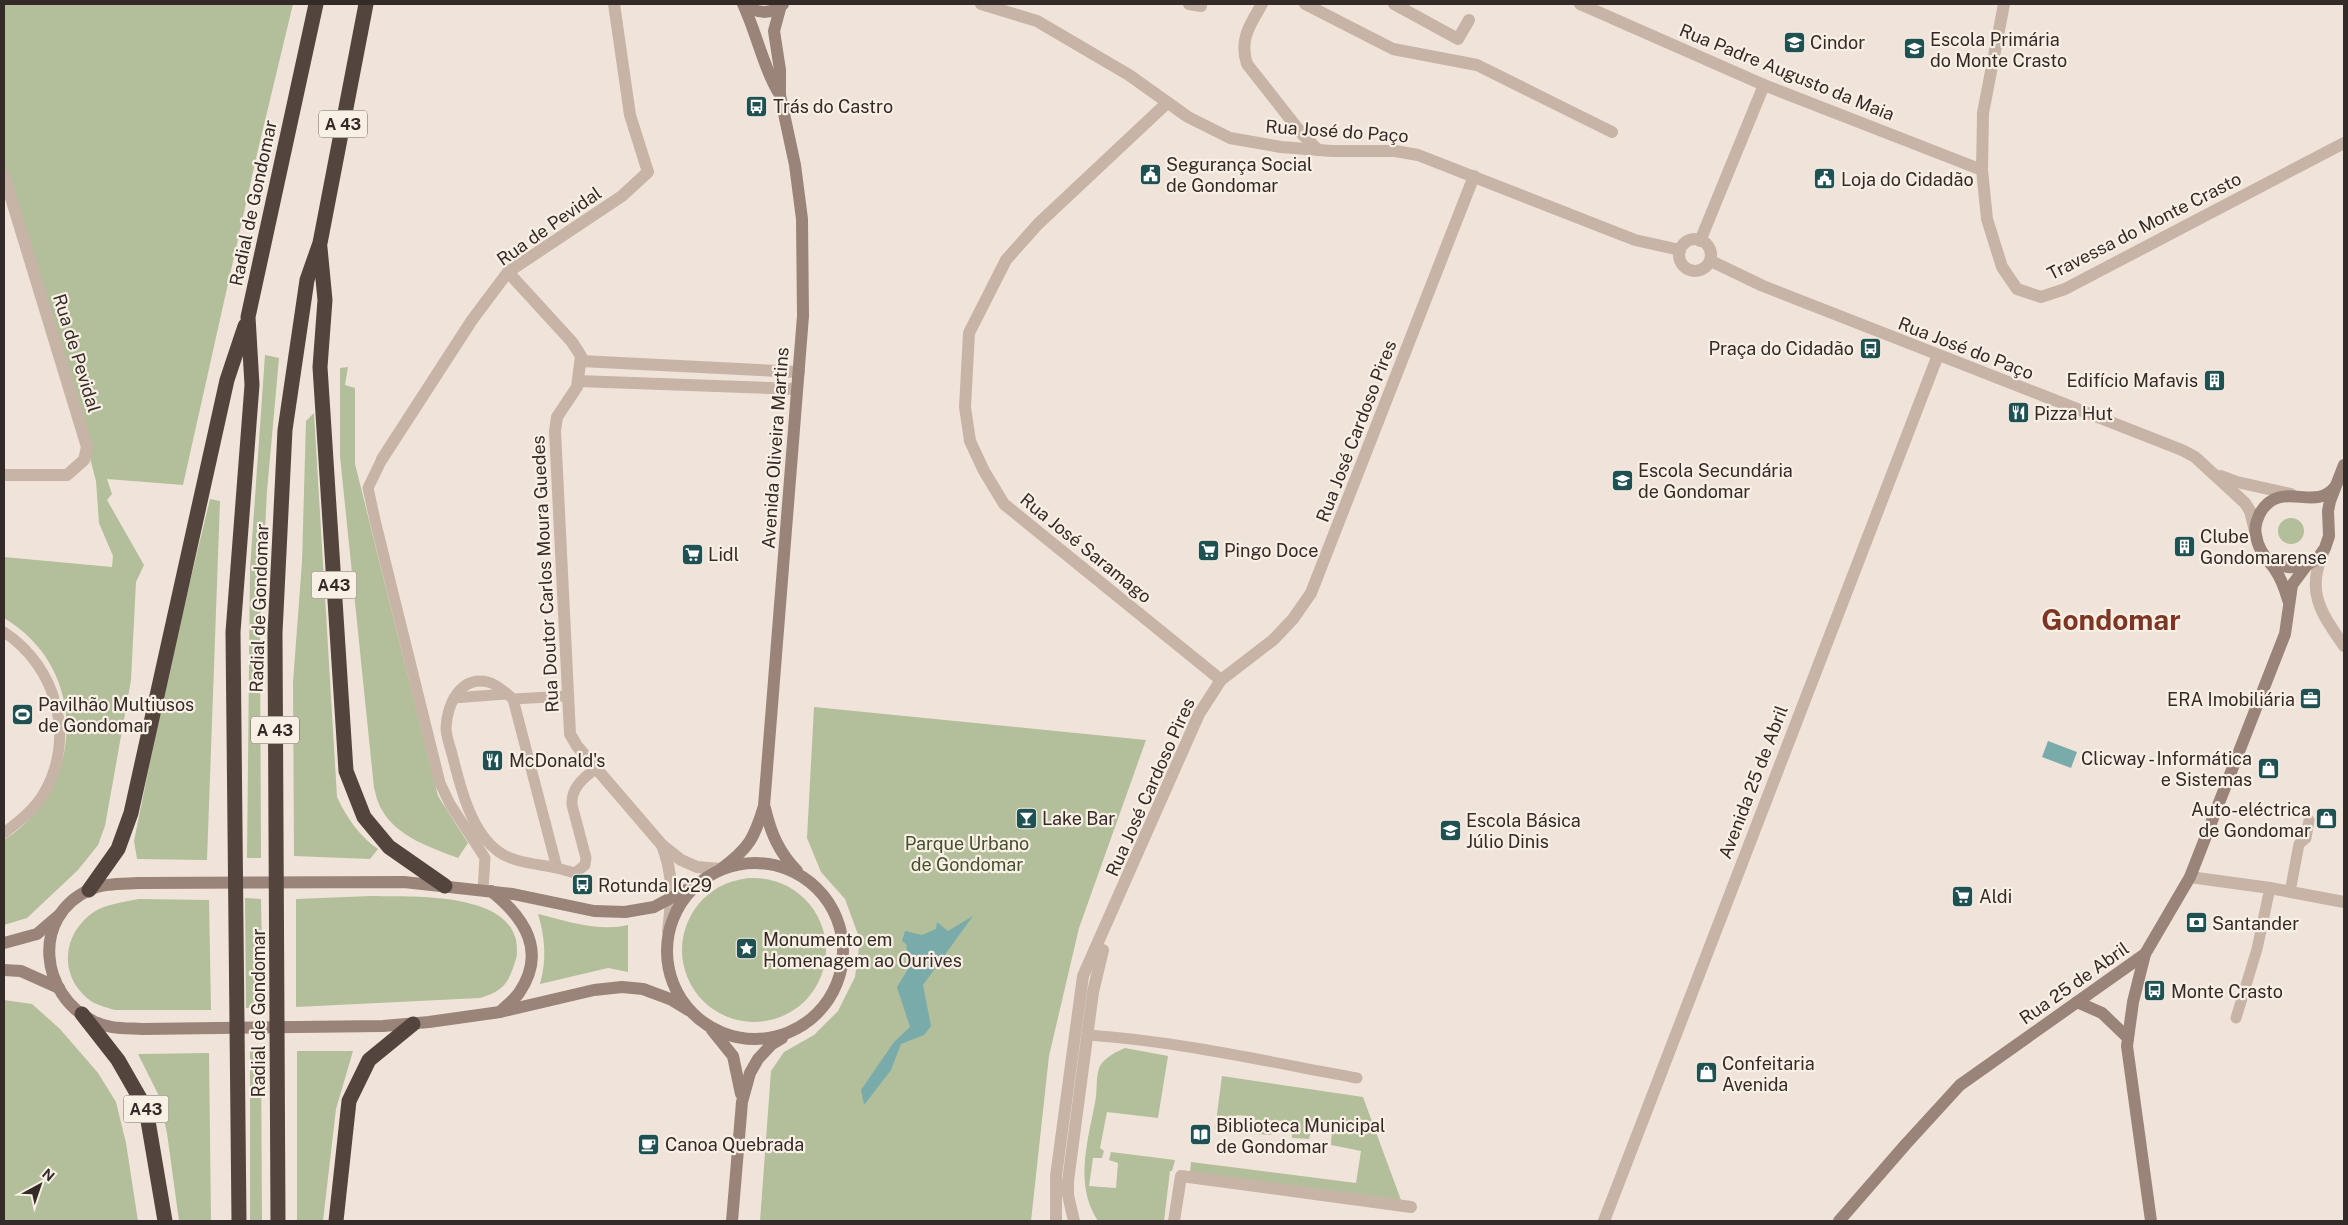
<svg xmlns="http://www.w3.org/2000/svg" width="2348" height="1225" viewBox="0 0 2348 1225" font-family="'Public Sans',sans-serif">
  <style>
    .green { fill: #b3be9a }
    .water { fill: #7aabab }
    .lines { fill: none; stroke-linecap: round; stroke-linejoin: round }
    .service { stroke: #c7b4a6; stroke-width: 11 }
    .pedestrian { stroke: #c7b4a6; stroke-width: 12 }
    .minor { stroke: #c7b4a6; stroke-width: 12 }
    .tertiary { stroke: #c7b4a6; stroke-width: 12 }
    .secondary { stroke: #9a8378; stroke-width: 12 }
    .motorway { stroke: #54443e; stroke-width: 15 }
    .labels { text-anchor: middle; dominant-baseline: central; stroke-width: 4.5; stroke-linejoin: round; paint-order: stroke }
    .shield { fill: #f8efe5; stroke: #6f6560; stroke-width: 1 }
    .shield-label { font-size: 16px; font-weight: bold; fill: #342a27 }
    .poi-label { font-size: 18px; fill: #342a27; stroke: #f8efe5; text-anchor: start }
    .street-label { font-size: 18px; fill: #342a27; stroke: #f8efe5 }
    .park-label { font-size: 18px; fill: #44502c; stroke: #f8efe5 }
    .town-label { font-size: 28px; font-weight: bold; fill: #7e3624; stroke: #f8efe5 }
  </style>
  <rect width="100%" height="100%" fill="#f0e4da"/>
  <g class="green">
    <path d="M 4,4 L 293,4 L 257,154 L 183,485 L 107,479 L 112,494 L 107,500 L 144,565 L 136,582 L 131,680 L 105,826 L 98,845 L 78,870 L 27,918 L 4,925 L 4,840 C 85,788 90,669 4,618 L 4,557 L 112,567 L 113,556 L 99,523 L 96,481 L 76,405 L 4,169 Z"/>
    <polygon points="265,355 279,358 267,491 260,627 261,858 247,858 250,569"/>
    <path d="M 348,367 L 345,385 L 355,388 L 355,464 L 438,796 L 468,843 L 458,858 C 432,848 397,837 382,810 C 378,804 376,795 374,788 L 340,456 L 340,368 Z"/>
    <path d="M 314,413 L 337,797 C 347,818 359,836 378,849 L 370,859 L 294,856 L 293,682 L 302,562 L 306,421 Z"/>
    <polygon points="210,499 220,501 207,860 137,859 134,841 169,669"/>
    <circle cx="2291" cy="531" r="13"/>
    <polygon points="814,707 1146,740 1079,928 1049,1056 1031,1221 760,1221 771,1071 784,1052 814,1035 838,1011 855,977 860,940 845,899 821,872 807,838"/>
    <circle cx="754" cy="950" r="72"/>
    <path d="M 371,896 C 408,897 505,891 516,940 C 517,947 518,955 515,962 C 508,984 503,991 480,998 L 296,1007 L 296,899 Z"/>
    <polygon points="245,898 261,899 263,1008 246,1008"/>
    <path d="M 139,899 L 209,900 L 211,1010 L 115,1010 C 105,1007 95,1005 87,998 C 59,974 63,935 91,914 C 104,904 124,902 139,899 Z"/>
    <path d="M 538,914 C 566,921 599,932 628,925 L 628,972 L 608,968 L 540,984 C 547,959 545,938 538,914 Z"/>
    <polygon points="4,1000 32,1004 60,1029 98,1073 116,1102 126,1143 138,1221 4,1221"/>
    <path d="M 1125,1048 L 1168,1056 L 1158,1118 L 1107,1112 L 1100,1148 L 1104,1151 L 1102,1158 L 1093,1158 L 1089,1186 L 1116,1188 L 1118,1163 L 1109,1160 L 1111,1152 L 1175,1160 L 1172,1171 L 1170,1171 L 1164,1221 L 1098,1221 C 1073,1183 1089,1138 1096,1097 C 1097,1088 1096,1074 1100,1066 C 1105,1057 1116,1052 1125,1048 Z"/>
    <polygon points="250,1051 261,1051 262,1221 250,1221"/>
    <polygon points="297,1051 353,1051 336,1109 323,1221 297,1221"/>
    <polygon points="209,1053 211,1221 179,1221 167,1133 158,1094 138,1054"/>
    <polygon points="1222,1076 1363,1097 1401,1200 1190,1172 1191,1162 1356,1183 1361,1151 1331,1145 1332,1129 1313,1124 1309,1139 1292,1138 1291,1122 1274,1120 1271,1135 1256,1134 1255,1117 1237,1115 1234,1133 1215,1129"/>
  </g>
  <g class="water">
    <polygon points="2048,741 2077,752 2071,768 2042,757"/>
    <polygon points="973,916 923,985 931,1026 924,1035 901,1044 891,1070 864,1105 861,1090 894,1042 910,1027 897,987 910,966 906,944 902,941 905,931 922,935 936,929 937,922 948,931"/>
  </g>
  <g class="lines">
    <g class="service">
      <polyline points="382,459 368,488 375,520 440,783 450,804 485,858 483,890"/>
      <path d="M 4,632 C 57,667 76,738 44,793 C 35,809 18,822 4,833"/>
      <path d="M 568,696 L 513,699 L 557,868 L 575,873 L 585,865 L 586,858 L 572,805 C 571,787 583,779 596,768"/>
      <polyline points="454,698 506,694"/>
      <path d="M 513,699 C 506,693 497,684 488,682 C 460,675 447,705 446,728 C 446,736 450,746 452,754 C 460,785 470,831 499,852 C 514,863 539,864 557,868"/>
      <polyline points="2290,892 2299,844 2306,838 2309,820"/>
      <polyline points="2236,1018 2257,949 2270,888"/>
      <path d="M 1088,1035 C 1177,1041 1269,1062 1357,1078"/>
    </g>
    <polyline class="pedestrian" points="1174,1221 1181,1176 1411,1207"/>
    <g class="minor">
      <polyline points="1189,4 1201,6"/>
      <path d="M 1262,4 C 1250,25 1239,39 1247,64 L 1302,134 L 1318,150"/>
      <polyline points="1305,4 1393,49 1477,65 1612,132"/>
      <polyline points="1394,4 1458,39 1469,20"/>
      <polyline points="1580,4 1764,85 1982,170"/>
      <polyline points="2004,4 1983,113 1982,170 1987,219 2002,267 2017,289 2041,297 2065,289 2344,143"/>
      <polyline points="1167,103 1038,224 1006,260 969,333 965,407 970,441 984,471 1004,504 1221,680"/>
      <polyline points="4,175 87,447 84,460 67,475 4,475"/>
      <polyline points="1700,241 1764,85"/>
      <polyline points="508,272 572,342 581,356 577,387 557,417 555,431 570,734 577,746 662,845 681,860 697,867 721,869"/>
      <polyline points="581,361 799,372"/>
      <polyline points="578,381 797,389"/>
      <polyline points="382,459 472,320 508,272 622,196 648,172 630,115 614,4"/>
      <path d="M 2324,551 C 2305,591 2321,613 2344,646"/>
      <path d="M 662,845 C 674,876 672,898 668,931"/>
      <polyline points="2190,877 2270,888 2344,902"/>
      <polyline points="1056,1221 1056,1176 1083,976 1199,714 1221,680 1273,640 1293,619 1311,593 1474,176"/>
      <polyline points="1074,1221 1068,1195 1068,1181 1093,992 1103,950"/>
      <polyline points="1604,1221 1938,355"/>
    </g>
    <g class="tertiary">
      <polyline points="981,4 1037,21 1129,75 1188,117 1230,138 1281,147 1332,151 1395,151 1418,155 1635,240 1680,250"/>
      <circle cx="1695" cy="255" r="16"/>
      <polyline points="1711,261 1763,286 2182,450 2195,457 2245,503 2250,511 2255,531"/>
      <polyline points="2221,476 2237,482 2291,494"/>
    </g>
    <g class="secondary">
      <path d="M 743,4 C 757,34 763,67 780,95"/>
      <path d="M 744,4 C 756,14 771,15 783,4"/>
      <path d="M 2269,560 C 2283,568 2293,569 2307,565"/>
      <path d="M 2288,600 C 2285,589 2281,578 2274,568 C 2266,557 2258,550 2256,535 C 2254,527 2257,520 2260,513 C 2280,478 2315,513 2335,487"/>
      <path d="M 765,808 C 771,834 779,852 797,871"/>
      <circle cx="755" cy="951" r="88"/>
      <path d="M 721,869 C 749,848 754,839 764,806 L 803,316 L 802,219 L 795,165 L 780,95 L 780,70 L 774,31 L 781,5"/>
      <path d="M 491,891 C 525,918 547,952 519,993 C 514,1000 506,1006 500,1012"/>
      <polyline points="4,943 37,934 58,916"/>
      <polyline points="2145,954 2133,1002 2127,1046 2151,1221"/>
      <polyline points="4,970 21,971 59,988"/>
      <polyline points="2077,1002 2102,1013 2128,1038"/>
      <path d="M 688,1010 L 670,999 L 643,989 L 622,987 L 594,990 L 500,1012 L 429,1022 L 383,1026 L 142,1029 C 125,1028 108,1029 93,1021 C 40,995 31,917 89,890 C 104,883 123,884 138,883 L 404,882 L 513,894 L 594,911 L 625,912 L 654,907 L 697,884"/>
      <polyline points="712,1030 733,1056 741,1094"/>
      <polyline points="732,1221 742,1102 750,1073 758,1059 772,1044 782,1038"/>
      <polyline points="1839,1221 1906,1144 1960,1085 2145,954 2190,877 2285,634 2292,585 2307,565 2318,558 2325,548 2329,536 2328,511 2330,501 2344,465"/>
    </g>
    <g class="motorway">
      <polyline points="320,248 325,300 320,367 346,771 364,817 389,847 445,886"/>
      <polyline points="89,890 118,849 131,813 227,380 245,326"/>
      <polyline points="82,1014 118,1060 146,1109 165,1221"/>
      <polyline points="239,1221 233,632 252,385 248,317 316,4"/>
      <polyline points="278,1221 275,633 285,430 307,280 320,243 366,4"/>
      <polyline points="336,1221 349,1101 369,1060 413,1024"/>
    </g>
  </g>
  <defs>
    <symbol id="university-square" viewBox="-11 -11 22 22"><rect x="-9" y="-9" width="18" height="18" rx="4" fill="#1f5153" stroke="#f8efe5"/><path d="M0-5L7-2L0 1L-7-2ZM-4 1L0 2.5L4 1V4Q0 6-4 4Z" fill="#fff"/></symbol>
    <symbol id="school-square" viewBox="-11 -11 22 22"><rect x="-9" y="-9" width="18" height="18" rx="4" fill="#1f5153" stroke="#f8efe5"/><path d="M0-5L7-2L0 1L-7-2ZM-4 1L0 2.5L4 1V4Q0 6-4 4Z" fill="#fff"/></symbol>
    <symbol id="bus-square" viewBox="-11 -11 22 22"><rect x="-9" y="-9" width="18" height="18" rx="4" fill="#1f5153" stroke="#f8efe5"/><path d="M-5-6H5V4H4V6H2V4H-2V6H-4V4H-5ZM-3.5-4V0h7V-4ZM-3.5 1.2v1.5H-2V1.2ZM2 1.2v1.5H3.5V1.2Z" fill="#fff"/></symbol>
    <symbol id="civic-square" viewBox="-11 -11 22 22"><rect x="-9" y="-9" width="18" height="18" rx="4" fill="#1f5153" stroke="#f8efe5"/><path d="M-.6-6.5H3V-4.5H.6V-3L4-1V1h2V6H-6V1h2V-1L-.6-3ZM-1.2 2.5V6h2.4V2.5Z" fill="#fff"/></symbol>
    <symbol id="building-square" viewBox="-11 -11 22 22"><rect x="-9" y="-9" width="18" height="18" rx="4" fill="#1f5153" stroke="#f8efe5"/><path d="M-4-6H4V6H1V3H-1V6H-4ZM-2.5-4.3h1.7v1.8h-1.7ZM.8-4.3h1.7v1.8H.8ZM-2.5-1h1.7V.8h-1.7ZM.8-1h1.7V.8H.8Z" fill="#fff"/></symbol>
    <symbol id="restaurant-square" viewBox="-11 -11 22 22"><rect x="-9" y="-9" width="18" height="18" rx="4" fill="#1f5153" stroke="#f8efe5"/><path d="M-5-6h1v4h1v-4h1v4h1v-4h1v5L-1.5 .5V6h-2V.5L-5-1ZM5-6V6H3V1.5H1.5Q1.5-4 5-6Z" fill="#fff"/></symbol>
    <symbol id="supermarket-square" viewBox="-11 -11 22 22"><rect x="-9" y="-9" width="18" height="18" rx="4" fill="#1f5153" stroke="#f8efe5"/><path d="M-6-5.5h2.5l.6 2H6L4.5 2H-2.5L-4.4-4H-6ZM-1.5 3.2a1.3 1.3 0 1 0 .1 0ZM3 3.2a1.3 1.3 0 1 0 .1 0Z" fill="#fff"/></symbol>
    <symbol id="office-square" viewBox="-11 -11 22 22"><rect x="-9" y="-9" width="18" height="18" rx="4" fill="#1f5153" stroke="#f8efe5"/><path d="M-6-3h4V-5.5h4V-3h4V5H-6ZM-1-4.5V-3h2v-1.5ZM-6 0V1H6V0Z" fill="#fff"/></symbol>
    <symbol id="stadium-square" viewBox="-11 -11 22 22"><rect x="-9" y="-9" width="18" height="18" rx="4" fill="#1f5153" stroke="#f8efe5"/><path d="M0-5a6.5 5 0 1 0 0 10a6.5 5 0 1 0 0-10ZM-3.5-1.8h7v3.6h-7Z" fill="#fff"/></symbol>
    <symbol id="shop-square" viewBox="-11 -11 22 22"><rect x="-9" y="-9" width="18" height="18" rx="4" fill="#1f5153" stroke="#f8efe5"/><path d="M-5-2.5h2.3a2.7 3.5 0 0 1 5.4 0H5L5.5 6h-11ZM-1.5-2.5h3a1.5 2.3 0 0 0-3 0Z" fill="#fff"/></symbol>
    <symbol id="bar-square" viewBox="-11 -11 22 22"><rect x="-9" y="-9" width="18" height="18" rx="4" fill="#1f5153" stroke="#f8efe5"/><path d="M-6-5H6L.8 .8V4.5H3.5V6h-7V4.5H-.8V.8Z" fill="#fff"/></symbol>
    <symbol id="bank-square" viewBox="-11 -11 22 22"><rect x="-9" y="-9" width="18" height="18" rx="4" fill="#1f5153" stroke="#f8efe5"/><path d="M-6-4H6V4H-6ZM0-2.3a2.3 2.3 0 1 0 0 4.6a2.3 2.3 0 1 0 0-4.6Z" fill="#fff"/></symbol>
    <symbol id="sight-square" viewBox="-11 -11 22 22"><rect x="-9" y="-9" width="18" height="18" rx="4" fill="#1f5153" stroke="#f8efe5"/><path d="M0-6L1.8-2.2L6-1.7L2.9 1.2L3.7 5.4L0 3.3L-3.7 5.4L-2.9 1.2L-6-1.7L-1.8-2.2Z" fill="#fff"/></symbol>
    <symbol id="library-square" viewBox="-11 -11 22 22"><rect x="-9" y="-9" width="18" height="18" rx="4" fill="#1f5153" stroke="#f8efe5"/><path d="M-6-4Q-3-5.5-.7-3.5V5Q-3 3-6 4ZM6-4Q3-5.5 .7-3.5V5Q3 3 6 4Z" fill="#fff"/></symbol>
    <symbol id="cafe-square" viewBox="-11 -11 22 22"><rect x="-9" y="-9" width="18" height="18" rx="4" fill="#1f5153" stroke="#f8efe5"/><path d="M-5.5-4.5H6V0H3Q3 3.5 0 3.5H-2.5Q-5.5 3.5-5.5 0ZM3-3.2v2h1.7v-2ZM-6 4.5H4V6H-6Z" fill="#fff"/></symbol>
  </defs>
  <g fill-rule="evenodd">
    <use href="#university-square" x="1782" y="30" width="25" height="25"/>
    <use href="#school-square" x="1902" y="36" width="25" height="25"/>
    <use href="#bus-square" x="744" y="94" width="25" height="25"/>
    <use href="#civic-square" x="1138" y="162" width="25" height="25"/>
    <use href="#civic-square" x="1812" y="166" width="25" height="25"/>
    <use href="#bus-square" x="1858" y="336" width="25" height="25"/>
    <use href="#building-square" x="2202" y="368" width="25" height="25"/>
    <use href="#restaurant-square" x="2006" y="400" width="25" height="25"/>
    <use href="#school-square" x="1610" y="468" width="25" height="25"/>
    <use href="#building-square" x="2172" y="534" width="25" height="25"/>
    <use href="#supermarket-square" x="1196" y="538" width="25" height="25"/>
    <use href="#supermarket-square" x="680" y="542" width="25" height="25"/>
    <use href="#office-square" x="2298" y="686" width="25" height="25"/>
    <use href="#stadium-square" x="10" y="702" width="25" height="25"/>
    <use href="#restaurant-square" x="480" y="748" width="25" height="25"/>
    <use href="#shop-square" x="2256" y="756" width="25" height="25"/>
    <use href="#bar-square" x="1014" y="806" width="25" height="25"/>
    <use href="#shop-square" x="2314" y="806" width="25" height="25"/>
    <use href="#school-square" x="1438" y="818" width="25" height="25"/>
    <use href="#bus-square" x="570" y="872" width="25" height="25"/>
    <use href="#supermarket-square" x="1950" y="884" width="25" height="25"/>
    <use href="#bank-square" x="2184" y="910" width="25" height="25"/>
    <use href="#sight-square" x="734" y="936" width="25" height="25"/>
    <use href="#bus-square" x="2142" y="978" width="25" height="25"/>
    <use href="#shop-square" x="1694" y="1060" width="25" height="25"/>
    <use href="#library-square" x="1188" y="1122" width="25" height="25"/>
    <use href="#cafe-square" x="636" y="1132" width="25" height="25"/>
  </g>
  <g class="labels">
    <g class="shield">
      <rect x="319" y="110.5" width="48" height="27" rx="4"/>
      <rect x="311.5" y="571.5" width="45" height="27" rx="4"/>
      <rect x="251" y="716.5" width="48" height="27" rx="4"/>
      <rect x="123.5" y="1095.5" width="45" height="27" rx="4"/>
    </g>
    <g class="shield-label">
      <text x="343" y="124">A 43</text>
      <text x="334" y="585">A43</text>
      <text x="275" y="730">A 43</text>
      <text x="146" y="1109">A43</text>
    </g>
    <g class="poi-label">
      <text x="1930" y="39">Escola Primária<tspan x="1930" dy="21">do Monte Crasto</tspan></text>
      <text x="1810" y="42">Cindor</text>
      <text x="773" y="106">Trás do Castro</text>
      <text x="1166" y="164">Segurança Social<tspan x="1166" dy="21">de Gondomar</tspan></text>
      <text x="1841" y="179">Loja do Cidadão</text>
      <text x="1854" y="348" text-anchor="end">Praça do Cidadão</text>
      <text x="2198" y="380" text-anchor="end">Edifício Mafavis</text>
      <text x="2034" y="413">Pizza Hut</text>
      <text x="1638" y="470">Escola Secundária<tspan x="1638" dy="21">de Gondomar</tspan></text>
      <text x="2200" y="536">Clube<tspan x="2200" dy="21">Gondomarense</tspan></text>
      <text x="1224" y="550">Pingo Doce</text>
      <text x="708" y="554">Lidl</text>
      <text x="2295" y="699" text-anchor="end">ERA Imobiliária</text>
      <text x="38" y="704">Pavilhão Multiusos<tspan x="38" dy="21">de Gondomar</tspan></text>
      <text x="2252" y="758" text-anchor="end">Clicway - Informática<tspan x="2252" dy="21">e Sistemas</tspan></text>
      <text x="509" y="760">McDonald's</text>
      <text x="2311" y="809" text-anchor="end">Auto-eléctrica<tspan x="2311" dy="21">de Gondomar</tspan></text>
      <text x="1042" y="818">Lake Bar</text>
      <text x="1466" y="820">Escola Básica<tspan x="1466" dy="21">Júlio Dinis</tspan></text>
      <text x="598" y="885">Rotunda IC29</text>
      <text x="1979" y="896">Aldi</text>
      <text x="2212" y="923">Santander</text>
      <text x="763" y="939">Monumento em<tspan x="763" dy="21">Homenagem ao Ourives</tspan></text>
      <text x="2171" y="991">Monte Crasto</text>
      <text x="1722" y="1063">Confeitaria<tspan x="1722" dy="21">Avenida</tspan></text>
      <text x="1216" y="1125">Biblioteca Municipal<tspan x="1216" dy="21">de Gondomar</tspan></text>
      <text x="665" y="1144">Canoa Quebrada</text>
    </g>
    <g class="street-label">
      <text transform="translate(1787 72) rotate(22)">Rua Padre Augusto da Maia</text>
      <text transform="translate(1337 131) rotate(4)">Rua José do Paço</text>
      <text transform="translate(253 203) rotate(-78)">Radial de Gondomar</text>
      <text transform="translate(549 226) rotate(-35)">Rua de Pevidal</text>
      <text transform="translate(2144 226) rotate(-27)">Travessa do Monte Crasto</text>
      <text transform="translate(1966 348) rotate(21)">Rua José do Paço</text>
      <text transform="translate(77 353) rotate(73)">Rua de Pevidal</text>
      <text transform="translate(1356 431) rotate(-69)">Rua José Cardoso Pires</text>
      <text transform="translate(775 448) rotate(-86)">Avenida Oliveira Martins</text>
      <text transform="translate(1086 548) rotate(39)">Rua José Saramago</text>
      <text transform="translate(545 574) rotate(-93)">Rua Doutor Carlos Moura Guedes</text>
      <text transform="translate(259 608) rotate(-88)">Radial de Gondomar</text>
      <text transform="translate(1753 782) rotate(-69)">Avenida 25 de Abril</text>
      <text transform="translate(1150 787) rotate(-66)">Rua José Cardoso Pires</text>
      <text transform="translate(2074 983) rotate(-35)">Rua 25 de Abril</text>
      <text transform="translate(258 1013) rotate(-90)">Radial de Gondomar</text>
    </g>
    <g class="park-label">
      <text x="967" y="843">Parque Urbano<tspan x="967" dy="21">de Gondomar</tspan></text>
    </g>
    <g class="town-label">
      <text x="2111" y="619">Gondomar</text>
    </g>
  </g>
  <rect width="2348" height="1225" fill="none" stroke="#342a27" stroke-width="10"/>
  <g transform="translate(40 1185) rotate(40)" stroke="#f8efe5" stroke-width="4" paint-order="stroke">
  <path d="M0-4L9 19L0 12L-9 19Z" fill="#342a27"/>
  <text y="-8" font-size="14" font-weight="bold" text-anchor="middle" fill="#342a27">N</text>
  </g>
</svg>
